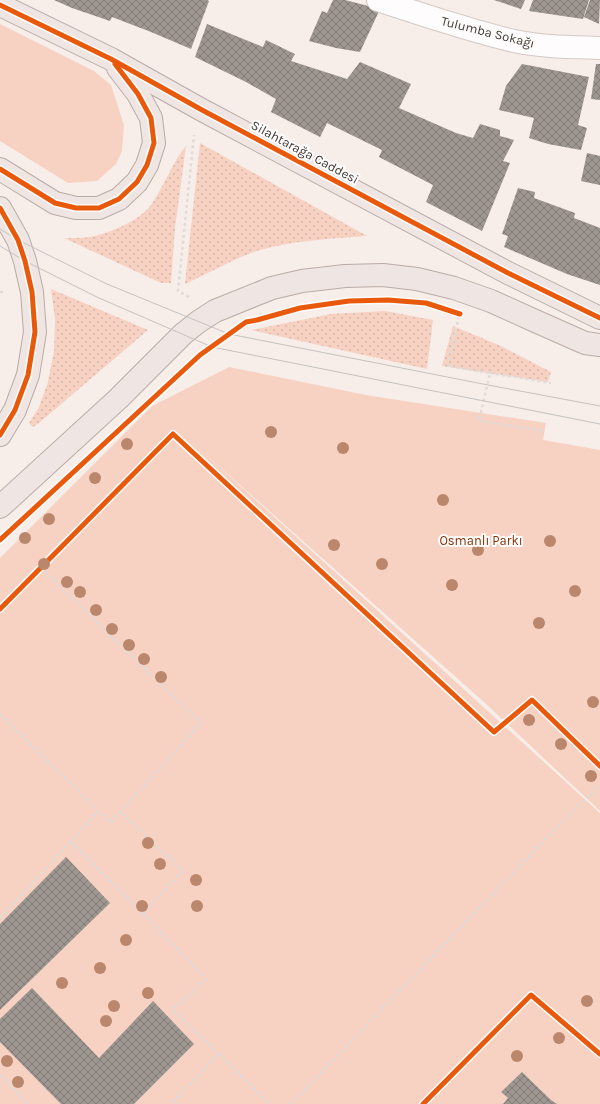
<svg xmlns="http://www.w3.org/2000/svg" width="600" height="1104" viewBox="0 0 600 1104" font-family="Karla,sans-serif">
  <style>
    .grass { fill: url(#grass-dots) }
    .park { fill: #f7d2c3 }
    .building { fill: url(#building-cross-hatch) }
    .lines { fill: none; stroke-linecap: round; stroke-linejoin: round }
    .minor-casing { stroke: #d4c9c5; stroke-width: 24 }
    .primary-casing { stroke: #bbaba5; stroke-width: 24 }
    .path { stroke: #dedbdb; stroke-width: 2.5; stroke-dasharray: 3 3; stroke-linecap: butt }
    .minor { stroke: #fefcfc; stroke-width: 22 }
    .primary { stroke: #efe6e4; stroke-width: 22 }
    .tram { stroke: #c5c2c1; stroke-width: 1 }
    .cycleway-casing { stroke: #fcfdfc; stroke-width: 8 }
    .cycleway { stroke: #e8590c; stroke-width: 5 }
    .tree { fill: #ba876c }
    .labels { text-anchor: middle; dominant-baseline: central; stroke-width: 4; stroke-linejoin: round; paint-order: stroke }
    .street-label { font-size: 13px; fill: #443833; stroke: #fcfdfc }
    .park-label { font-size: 13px; fill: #873206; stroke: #fcfdfc }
  </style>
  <defs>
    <pattern id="grass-dots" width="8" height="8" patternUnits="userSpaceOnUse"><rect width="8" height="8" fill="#f7d2c3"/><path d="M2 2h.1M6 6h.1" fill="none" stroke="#d5b5a8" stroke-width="1.8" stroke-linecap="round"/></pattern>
    <pattern id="building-cross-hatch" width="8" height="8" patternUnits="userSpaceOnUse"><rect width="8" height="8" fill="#9e9690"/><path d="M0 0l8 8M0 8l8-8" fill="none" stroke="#827b76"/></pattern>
  </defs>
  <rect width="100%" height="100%" fill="#f8eee9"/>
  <g class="grass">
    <path d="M 200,143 L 367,236 C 331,239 295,240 260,250 C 234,258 210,273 185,284 Z"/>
    <path d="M 186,146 L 175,228 L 171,283 L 161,283 L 64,238 C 74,238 86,238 95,236 C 114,231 143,219 153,202 C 165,184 172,163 186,146 Z"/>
    <polygon points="51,289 148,330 39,423 33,427 29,423 39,407 48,382 54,351 55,319"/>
    <polygon points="385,311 433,320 427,369 251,330 331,314"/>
    <polygon points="453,326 501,346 551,372 548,382 442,366"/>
  </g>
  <g class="park">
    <polygon points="0,24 94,71 111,85 124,125 122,151 116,164 97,181 68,183 0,141"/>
    <polygon points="229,367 366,395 546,423 543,440 600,450 600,811 485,703 204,453 600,813 600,1104 0,1104 0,558 152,406"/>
  </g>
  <g class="building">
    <polygon points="54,0 207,0 209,1 191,49 151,32 112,17 110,21 72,8"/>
    <polygon points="333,0 345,0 380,9 360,52 336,48 309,41 322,11 327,13"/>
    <polygon points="494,0 525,0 521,9"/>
    <polygon points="533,0 589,0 583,19 529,11"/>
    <polygon points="590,0 600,0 599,24 584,17"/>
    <polygon points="207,24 263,47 266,40 295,54 291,61 347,79 360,62 411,84 399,108 456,133 473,138 480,124 500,130 500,136 514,140 503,161 510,163 482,231 426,202 433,185 379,157 382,150 327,123 320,137 271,112 276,99 246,82 195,57"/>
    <polygon points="522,64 589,77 578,125 587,128 581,150 548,144 529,138 534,118 499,110 506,86"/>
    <polygon points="596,64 600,64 600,100 591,99"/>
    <polygon points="587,153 600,156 600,185 581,181"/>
    <polygon points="518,188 535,192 534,198 575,213 574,218 600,228 600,285 567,274 504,247 508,236 502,234"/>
    <polygon points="66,857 110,903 0,1010 0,924"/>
    <polygon points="32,988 99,1058 153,1001 194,1044 134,1104 61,1104 0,1042 0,1019"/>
    <polygon points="522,1072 551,1100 557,1104 503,1104 508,1098 501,1092"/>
  </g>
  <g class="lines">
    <defs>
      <path id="minor" d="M 378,0 C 423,15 468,30 514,41 C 542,47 571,47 600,48"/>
      <g id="primary">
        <polyline points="0,5 111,59 202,110 508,273 600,318"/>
        <polyline points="0,169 55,203 76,208 99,208 119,199 137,182 147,165 154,143 151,118 138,94 118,68"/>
        <polyline points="0,208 18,240 25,261 32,292 35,332 28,375 15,410 0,435"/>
        <polyline points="0,507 118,399 183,334 198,322 215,311 272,288 302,281 345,276 383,275 417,279 454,288 491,301 533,320 585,343 600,345"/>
      </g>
    </defs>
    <use href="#minor" class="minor-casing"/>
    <use href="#primary" class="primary-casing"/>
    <g class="path">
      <polyline points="0,292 6,292"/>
      <polyline points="189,297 178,291 194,135"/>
      <polyline points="459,316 448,366 490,373 479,421 544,431"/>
      <polyline points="490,373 551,383"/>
      <polyline points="0,714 99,811"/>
      <polyline points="71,842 143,913 183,871 120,811"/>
      <polyline points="143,913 206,979 173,1010 219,1054 171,1104"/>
      <polyline points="0,918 99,811 111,822 201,723 41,568"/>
      <polyline points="219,1054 270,1104"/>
      <polyline points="0,1075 28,1104"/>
      <polyline points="291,1104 565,819 600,785"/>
    </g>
    <use href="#minor" class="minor"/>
    <use href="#primary" class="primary"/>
    <g class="tram">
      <polyline points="0,229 18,240 107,284 229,334 488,385 600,406"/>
      <polyline points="0,246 25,261 99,298 212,347 600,424"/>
    </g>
    <defs>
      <g id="cycleway">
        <polyline points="0,5 111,59 202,110 508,273 600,318"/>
        <polyline points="0,169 55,203 76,208 99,208 119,199 137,182 147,165 154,143 151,118 138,94 115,64"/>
        <polyline points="0,208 18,240 25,261 32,292 35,332 28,375 15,410 0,435"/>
        <polyline points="0,540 200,355 246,322 257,320 300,308 349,301 388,300 426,303 460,314"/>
        <polyline points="0,609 173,434 494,732 532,700 600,766"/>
        <polyline points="423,1104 531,995 600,1054"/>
      </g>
    </defs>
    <use href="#cycleway" class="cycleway-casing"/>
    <use href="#cycleway" class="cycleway"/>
  </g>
  <g class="tree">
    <circle cx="271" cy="432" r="6"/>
    <circle cx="127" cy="444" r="6"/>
    <circle cx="343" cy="448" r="6"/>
    <circle cx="95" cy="478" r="6"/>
    <circle cx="443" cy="500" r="6"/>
    <circle cx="49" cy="519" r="6"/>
    <circle cx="25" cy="538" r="6"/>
    <circle cx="550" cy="541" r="6"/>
    <circle cx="334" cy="545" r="6"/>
    <circle cx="478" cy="550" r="6"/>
    <circle cx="44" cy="564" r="6"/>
    <circle cx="382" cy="564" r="6"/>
    <circle cx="67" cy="582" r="6"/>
    <circle cx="452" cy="585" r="6"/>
    <circle cx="575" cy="591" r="6"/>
    <circle cx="80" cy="592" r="6"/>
    <circle cx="96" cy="610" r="6"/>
    <circle cx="539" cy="623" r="6"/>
    <circle cx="112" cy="629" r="6"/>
    <circle cx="129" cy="645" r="6"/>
    <circle cx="144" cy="659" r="6"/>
    <circle cx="161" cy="677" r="6"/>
    <circle cx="593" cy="702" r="6"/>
    <circle cx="529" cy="720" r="6"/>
    <circle cx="561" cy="744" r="6"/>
    <circle cx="591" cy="776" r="6"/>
    <circle cx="148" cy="843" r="6"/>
    <circle cx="160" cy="864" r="6"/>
    <circle cx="196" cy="880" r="6"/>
    <circle cx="142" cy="906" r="6"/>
    <circle cx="197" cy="906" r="6"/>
    <circle cx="126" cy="940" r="6"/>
    <circle cx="100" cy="968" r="6"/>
    <circle cx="62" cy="983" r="6"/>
    <circle cx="148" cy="993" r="6"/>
    <circle cx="587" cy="1001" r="6"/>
    <circle cx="114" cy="1006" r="6"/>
    <circle cx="106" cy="1021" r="6"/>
    <circle cx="559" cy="1038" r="6"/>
    <circle cx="517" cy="1056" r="6"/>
    <circle cx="7" cy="1061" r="6"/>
    <circle cx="18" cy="1082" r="6"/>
  </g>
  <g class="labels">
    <g class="street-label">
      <text transform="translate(488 32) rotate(14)">Tulumba Sokağı</text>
      <text transform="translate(305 152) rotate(28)">Silahtarağa Caddesi</text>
    </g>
    <g class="park-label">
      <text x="481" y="540">Osmanlı Parkı</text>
    </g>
  </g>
</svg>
